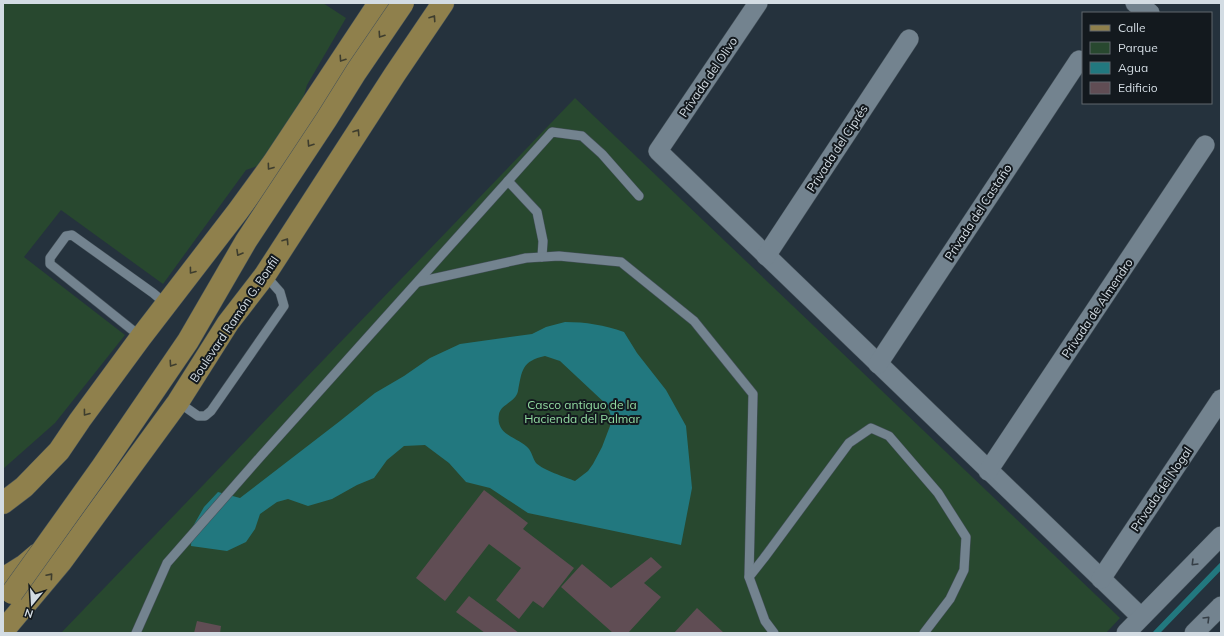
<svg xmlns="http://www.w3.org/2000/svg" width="1224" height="636" viewBox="0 0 1224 636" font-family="Mulish,sans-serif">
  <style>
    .green { fill: #28482f }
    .water { fill: #22787f; fill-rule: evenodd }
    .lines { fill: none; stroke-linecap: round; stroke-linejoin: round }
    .stream { stroke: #22787f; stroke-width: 6 }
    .building { fill: #604d54 }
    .lane-casing { stroke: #445059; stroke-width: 10 }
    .street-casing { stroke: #445059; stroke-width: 20 }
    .primary-casing { stroke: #445059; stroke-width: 23 }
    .lane { stroke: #73838f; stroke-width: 9 }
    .street { stroke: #73838f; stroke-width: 19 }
    .primary { stroke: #8f804c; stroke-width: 22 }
    .primary-bridge-casing { stroke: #445059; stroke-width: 23; stroke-linecap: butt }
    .primary-bridge { stroke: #8f804c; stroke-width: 22 }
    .oneway { stroke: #3e3d2e }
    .oneway2 { stroke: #353e46 }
    .labels { text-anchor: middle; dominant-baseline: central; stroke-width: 4; stroke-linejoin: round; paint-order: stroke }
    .street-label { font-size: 12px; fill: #d3dce3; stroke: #13191e }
    .park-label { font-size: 12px; fill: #93dca2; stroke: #13191e }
  </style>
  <rect width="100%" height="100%" fill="#25323d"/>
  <g class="green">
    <polygon points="3,3 323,3 346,18 307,85 297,120 271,161 246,170 163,284 61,210 24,257 125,335 55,423 3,469"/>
    <polygon points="575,98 1120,618 1106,633 61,633"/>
  </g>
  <path class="water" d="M 565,322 C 586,322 604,325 624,332 L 637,353 L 666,390 L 686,426 L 692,488 L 681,545 L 528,513 L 490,488 L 466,482 L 449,463 L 425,445 L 404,446 L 387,460 L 374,478 L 357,485 L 332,499 L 308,506 L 288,499 L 277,502 L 260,514 L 255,529 L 246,542 L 227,551 L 191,546 L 192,528 L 204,507 L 218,492 L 240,498 L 340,421 L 375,393 L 404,376 L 430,358 L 460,344 L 532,334 L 546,327 ZM 545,356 L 560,361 L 607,405 L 611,416 L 610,426 L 602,447 L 593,464 L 588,471 L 575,481 C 565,477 543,470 536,463 C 533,459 532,453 529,449 C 519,437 495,436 499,414 C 501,404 516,402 518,391 C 522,370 522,361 545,356 Z"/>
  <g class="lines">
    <polyline class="stream" points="1156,633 1221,566"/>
  </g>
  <g class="building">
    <polygon points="484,490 528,523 523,529 574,568 543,608 533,601 519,619 496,600 521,568 489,544 445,601 416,578"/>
    <polygon points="651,557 662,567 644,583 661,597 628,633 613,633 561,587 582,564 611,588"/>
    <polygon points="469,596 519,633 485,633 456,612"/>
    <polygon points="697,608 724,633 674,633"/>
    <polygon points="197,621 221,626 220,633 194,633"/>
  </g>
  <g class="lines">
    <defs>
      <g id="lane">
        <polyline points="508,181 537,212 543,241 542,257"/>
        <polyline points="418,282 526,258 559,256 621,262 694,321 753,394 749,577 765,621 774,633"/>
        <polyline points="141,337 50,264 50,258 66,236 72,235 153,293 166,304"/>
        <polyline points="178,402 198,416 205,416 211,411 284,306 280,292 265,275"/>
        <polyline points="749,577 764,558 849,443 871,428 889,436 938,493 966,537 964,570 950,599 924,633"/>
        <polyline points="136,633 167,563 261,456 552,132 582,136 602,154 639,196"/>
      </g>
      <g id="street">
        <polyline points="758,3 658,151 1141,617"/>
        <polyline points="1135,3 1150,13"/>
        <polyline points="766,256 909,39"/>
        <polyline points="878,364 1079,60"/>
        <polyline points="988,471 1205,145"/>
        <polyline points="1101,579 1221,399"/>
        <polyline points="1126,633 1221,536"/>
        <polyline points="1194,633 1221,606"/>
      </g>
      <g id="primary">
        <polyline points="3,503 24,487 59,451 80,420 141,337 238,211 273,163 379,3"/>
        <polyline points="3,579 25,565 38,554"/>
        <polyline points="3,631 61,562 178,402 228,323 265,275 395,74 443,3"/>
      </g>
    </defs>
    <use href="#lane" class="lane-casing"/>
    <use href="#street" class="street-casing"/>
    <use href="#primary" class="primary-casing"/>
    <use href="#lane" class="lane"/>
    <use href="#street" class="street"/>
    <use href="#primary" class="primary"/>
    <defs>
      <polyline id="primary-bridge" points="12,593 102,467 188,341 246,241 326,120 356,72 403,3"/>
    </defs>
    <use href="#primary-bridge" class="primary-bridge-casing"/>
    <use href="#primary-bridge" class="primary-bridge"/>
  </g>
  <defs><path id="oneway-chevron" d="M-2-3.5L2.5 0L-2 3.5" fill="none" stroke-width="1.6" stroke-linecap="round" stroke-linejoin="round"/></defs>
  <g class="oneway">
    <use href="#oneway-chevron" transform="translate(433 18) rotate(-56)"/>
    <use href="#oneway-chevron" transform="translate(381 35) rotate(124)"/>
    <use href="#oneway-chevron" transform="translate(342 59) rotate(124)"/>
    <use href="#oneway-chevron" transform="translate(357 132) rotate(-57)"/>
    <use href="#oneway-chevron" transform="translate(310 144) rotate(123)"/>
    <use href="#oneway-chevron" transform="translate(270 167) rotate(126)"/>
    <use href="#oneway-chevron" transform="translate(286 241) rotate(-57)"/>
    <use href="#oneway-chevron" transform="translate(239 253) rotate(120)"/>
    <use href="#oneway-chevron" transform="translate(192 271) rotate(127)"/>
    <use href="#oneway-chevron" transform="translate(172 364) rotate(124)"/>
    <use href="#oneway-chevron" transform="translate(86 413) rotate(127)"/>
    <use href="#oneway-chevron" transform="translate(50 576) rotate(-49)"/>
  </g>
  <g class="oneway2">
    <use href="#oneway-chevron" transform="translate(1194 563) rotate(135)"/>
    <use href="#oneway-chevron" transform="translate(1207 619) rotate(-45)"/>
  </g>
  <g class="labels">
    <g class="street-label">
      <text transform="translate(708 77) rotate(-56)">Privada del Olivo</text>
      <text transform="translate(837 148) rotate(-57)">Privada del Ciprés</text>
      <text transform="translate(978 212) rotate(-57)">Privada del Castaño</text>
      <text transform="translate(1097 308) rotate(-56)">Privada de Almendro</text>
      <text transform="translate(234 319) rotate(-56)">Boulevard Ramón G. Bonfil</text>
      <text transform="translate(1161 489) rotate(-56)">Privada del Nogal</text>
    </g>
    <g class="park-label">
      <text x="582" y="404">Casco antiguo de la<tspan x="582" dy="14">Hacienda del Palmar</tspan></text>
    </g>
  </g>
  <rect width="1224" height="636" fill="none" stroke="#d3dce3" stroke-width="8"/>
  <rect x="1082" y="12" width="130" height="92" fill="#13191e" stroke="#60676d"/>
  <rect x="1090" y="25" width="20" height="6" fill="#8f804c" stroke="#60676d"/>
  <text x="1118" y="32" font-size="12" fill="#d3dce3">Calle</text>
  <rect x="1090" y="42" width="20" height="12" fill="#28482f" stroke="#60676d"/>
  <text x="1118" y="52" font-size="12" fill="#d3dce3">Parque</text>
  <rect x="1090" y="62" width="20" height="12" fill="#22787f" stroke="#60676d"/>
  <text x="1118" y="72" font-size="12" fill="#d3dce3">Agua</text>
  <rect x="1090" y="82" width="20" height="12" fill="#604d54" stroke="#60676d"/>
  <text x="1118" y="92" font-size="12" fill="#d3dce3">Edificio</text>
  <g transform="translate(32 604) rotate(198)" stroke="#13191e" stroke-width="3" paint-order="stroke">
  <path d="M0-3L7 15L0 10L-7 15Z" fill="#d3dce3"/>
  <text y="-6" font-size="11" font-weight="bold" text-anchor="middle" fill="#d3dce3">N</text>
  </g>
</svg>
